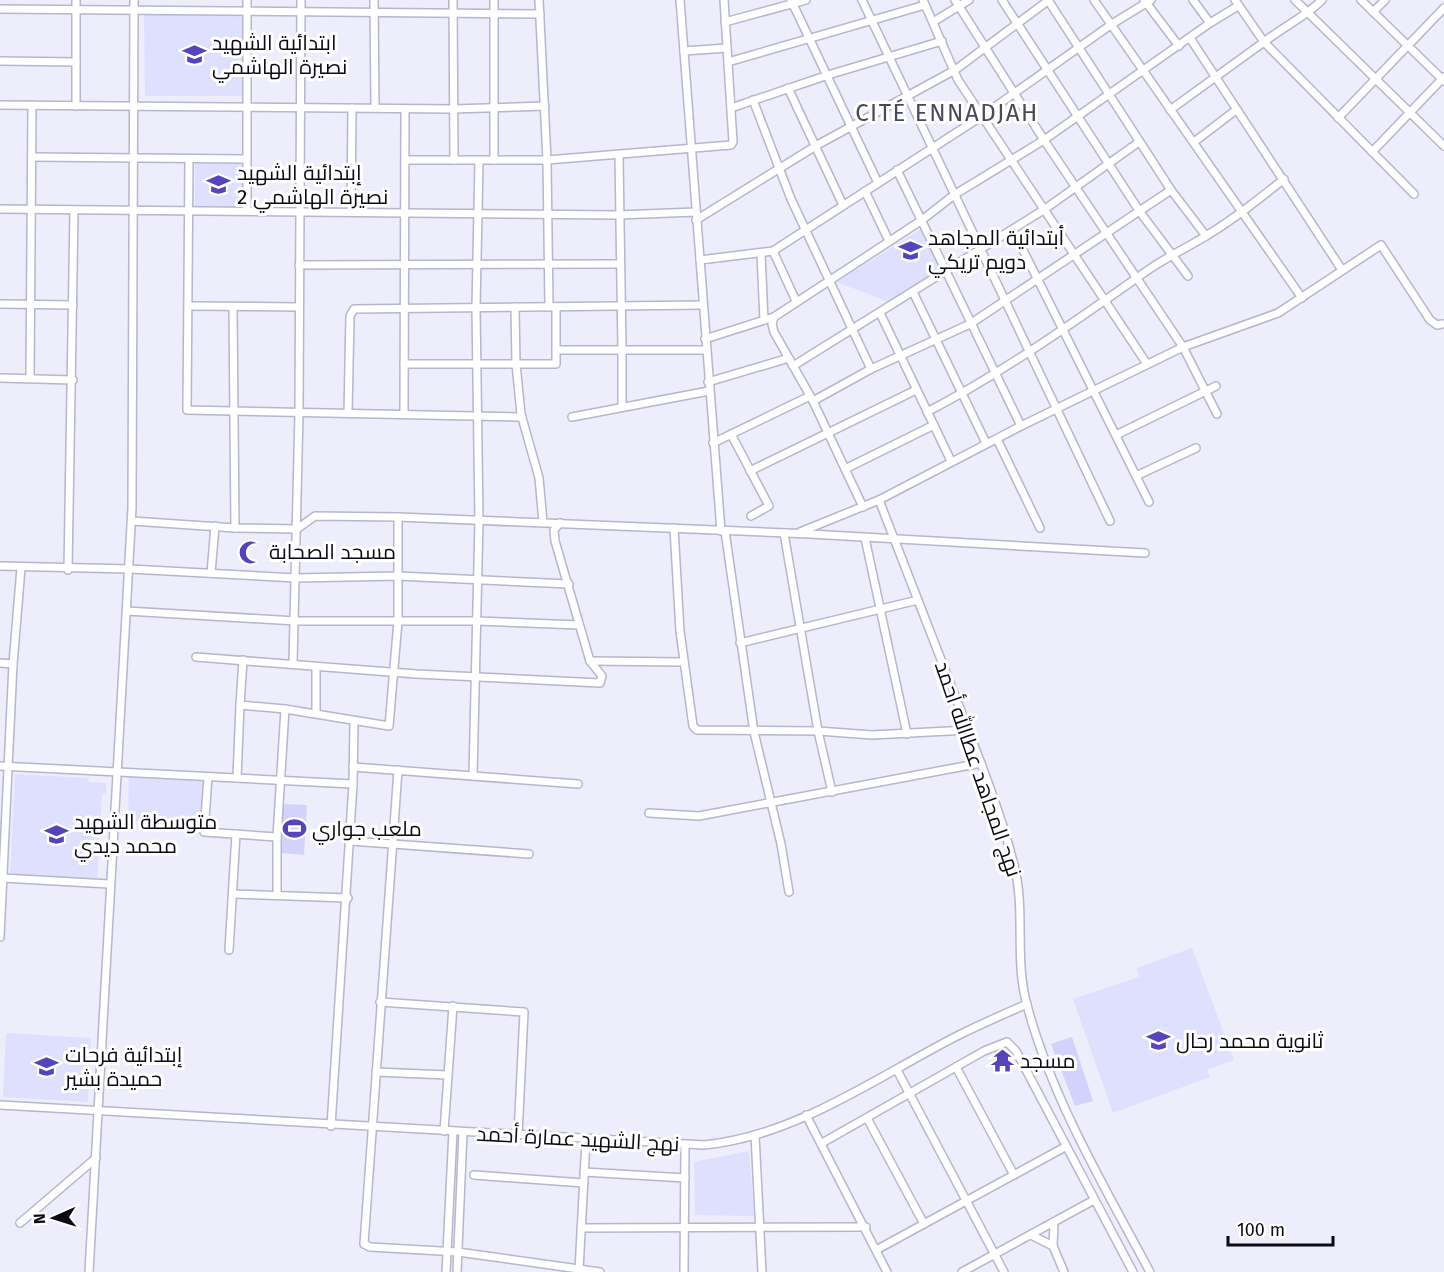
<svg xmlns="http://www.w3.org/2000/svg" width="1444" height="1272" viewBox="0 0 1444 1272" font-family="'Fira Sans',Cairo,sans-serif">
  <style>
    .built { fill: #dfdffe }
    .green { fill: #d2d2fd }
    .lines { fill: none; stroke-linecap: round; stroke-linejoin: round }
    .minor-casing { stroke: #b6b6cd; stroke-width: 10 }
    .minor { stroke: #fff; stroke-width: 7 }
    .labels { text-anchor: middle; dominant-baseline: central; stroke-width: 6; stroke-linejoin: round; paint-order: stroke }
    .poi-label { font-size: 21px; fill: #0b0a12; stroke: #fff; text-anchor: start }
    .street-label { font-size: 21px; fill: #0b0a12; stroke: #fff }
    .quarter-label { font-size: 24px; letter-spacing: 1.5px; fill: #49495c; stroke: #fff }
  </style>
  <rect width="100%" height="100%" fill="#ededfc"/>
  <g class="built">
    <polygon points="144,14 243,14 243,96 145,96"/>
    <polygon points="195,164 244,164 244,207 195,206"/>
    <polygon points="921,229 942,271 889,302 837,282"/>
    <polygon points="15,774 88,778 89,782 106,783 106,794 102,794 97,880 10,875"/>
    <polygon points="129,776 205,780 201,828 128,821"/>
    <polygon points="1192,948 1234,1060 1207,1070 1210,1077 1113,1113 1073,999 1139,977 1137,968"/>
    <polygon points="6,1033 91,1038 88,1102 3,1097"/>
    <polygon points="749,1151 754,1216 695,1215 694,1162"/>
  </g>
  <g class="green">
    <polygon points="283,804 307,805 304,855 280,853"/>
    <polygon points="1072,1037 1093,1101 1075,1106 1051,1044"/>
  </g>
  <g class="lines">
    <defs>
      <g id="minor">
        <polyline points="374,0 375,108"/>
        <polyline points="453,0 454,160"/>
        <polyline points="539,0 547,160 549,307"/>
        <polyline points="680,0 721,531"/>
        <polyline points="791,0 878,183"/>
        <polyline points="862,0 1110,521"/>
        <polyline points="923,0 958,80 1147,364"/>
        <polyline points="955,0 1044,140 1183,347 1217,414"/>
        <polyline points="1002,0 1140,212 1188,276"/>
        <polyline points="1048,0 1171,190 1206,236"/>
        <polyline points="1094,0 1302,298"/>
        <polyline points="1144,0 1179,46"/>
        <polyline points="1193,0 1210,23"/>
        <polyline points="1295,0 1444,146"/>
        <path d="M 1322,0 C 1305,17 1283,27 1264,42 L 1414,194"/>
        <polyline points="1361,0 1444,81"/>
        <polyline points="0,9 540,14"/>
        <polyline points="1373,12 1385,0"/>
        <polyline points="725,22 806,0"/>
        <polyline points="933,22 969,0"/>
        <polyline points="1190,38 1342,270"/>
        <polyline points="684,51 727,48"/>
        <polyline points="0,61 76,62"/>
        <polyline points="728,62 925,5"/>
        <polyline points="788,88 843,205"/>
        <polyline points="753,100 791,199 871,369 970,324 1171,190"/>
        <polyline points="0,105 453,109 545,106"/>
        <polyline points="76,106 76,0"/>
        <polyline points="731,108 828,75 942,41"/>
        <polyline points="1170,110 1264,42 1235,0"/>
        <polyline points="1338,118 1444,8"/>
        <polyline points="1194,142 1236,110"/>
        <polyline points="1372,152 1444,77"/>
        <polyline points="619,156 622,350 706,350"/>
        <polyline points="32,157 246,159"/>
        <polyline points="189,159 187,410 522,417"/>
        <polyline points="405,160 547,160 731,145 733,142 724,0"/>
        <polyline points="494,160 494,0"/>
        <polyline points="897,170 1021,426"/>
        <polyline points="865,191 889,241"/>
        <polyline points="0,209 618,215 696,212"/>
        <polyline points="247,211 247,0"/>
        <polyline points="351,212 352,108"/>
        <polyline points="696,220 819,144 955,70 1049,0"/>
        <polyline points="1013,230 1149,502"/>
        <polyline points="773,251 796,301"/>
        <polyline points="761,254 764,320"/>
        <polyline points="700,260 773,251 982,116 1112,24 1151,0"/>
        <polyline points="299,265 620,264"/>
        <polyline points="913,292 986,443"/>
        <polyline points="0,304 73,305"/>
        <polyline points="189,306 299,307"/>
        <polyline points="233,307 235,528"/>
        <polyline points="515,307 516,364 521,414 539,478 543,522"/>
        <polyline points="880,313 951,461"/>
        <polyline points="705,339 774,317"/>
        <polyline points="557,350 622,350 622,407"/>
        <polyline points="404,364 556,364 556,307"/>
        <polyline points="793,366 1045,209 1139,142"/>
        <polyline points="0,378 73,380"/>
        <polyline points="30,378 32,105"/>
        <polyline points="708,382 789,358"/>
        <polyline points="813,401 871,369"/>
        <path d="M 927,412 C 1006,371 1078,319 1151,268 C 1169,256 1188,247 1206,236 C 1234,219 1259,199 1284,179"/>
        <polyline points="348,413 350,316 354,309 703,305"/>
        <polyline points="404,413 405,109"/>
        <polyline points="572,417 709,391"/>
        <polyline points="731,434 769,506 751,516"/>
        <polyline points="1116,435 1216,386"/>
        <polyline points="997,439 1040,528"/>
        <polyline points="713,443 810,396"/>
        <polyline points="845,469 934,425"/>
        <polyline points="750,471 916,390"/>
        <polyline points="1136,476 1196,448"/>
        <path d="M 879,500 C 906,571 934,641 961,711 C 980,761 1001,813 1014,865 C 1026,911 1014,959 1027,1005 C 1052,1099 1104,1186 1150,1272"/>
        <polyline points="863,507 813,401 774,332 772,324 774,317 922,220 954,195 1044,140 1210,23 1238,6"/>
        <polyline points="132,521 235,528 297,529 315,516 398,517 810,534 1145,553"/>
        <polyline points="674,528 680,631 693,726 697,730 818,731 872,735 968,730"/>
        <polyline points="725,531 754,732 781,844 789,892"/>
        <polyline points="800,532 879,500 1021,426 1183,347 1278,313 1381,245 1430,320 1437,325 1442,324"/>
        <polyline points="784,533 818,731 832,792"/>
        <polyline points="865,538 907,734"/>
        <polyline points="0,566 130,569 296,578 398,576 569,584"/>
        <polyline points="68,570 74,211"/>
        <polyline points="211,573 215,526"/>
        <polyline points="127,611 296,621 477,621 579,625"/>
        <polyline points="740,643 918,600"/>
        <polyline points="196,657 416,674 600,683 602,676 590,661 555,541 554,530 560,523"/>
        <polyline points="243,660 240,705 285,709 389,726 398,621 398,517"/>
        <polyline points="590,661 684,662"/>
        <polyline points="0,663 13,664"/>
        <polyline points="293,663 299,413 301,0"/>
        <polyline points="316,667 316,713"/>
        <polyline points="0,766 353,784 354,721"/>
        <polyline points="353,767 578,784"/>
        <polyline points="398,770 364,1244 370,1247 458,1252 600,1272"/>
        <polyline points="473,776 479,521 476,308 479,161"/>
        <polyline points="208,777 204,832 277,837"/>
        <polyline points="237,778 240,705"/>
        <polyline points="649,813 699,816 981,763"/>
        <polyline points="351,841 529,854"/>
        <polyline points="3,878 109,884"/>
        <polyline points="233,894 348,898"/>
        <polyline points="277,894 277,837 285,709"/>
        <polyline points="0,937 13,664 21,568"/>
        <polyline points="229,950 236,834"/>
        <polyline points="380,1002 524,1012 518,1135"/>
        <polyline points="956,1067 1014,1175"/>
        <polyline points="897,1070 1004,1272"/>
        <polyline points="376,1072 447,1075"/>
        <path d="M 0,1105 L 704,1145 C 797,1136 878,1076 959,1035 C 981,1024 1004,1014 1027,1004"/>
        <polyline points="806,1115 887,1272"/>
        <polyline points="867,1118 924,1224"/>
        <polyline points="331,1126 353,784"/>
        <polyline points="444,1131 453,1006"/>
        <polyline points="755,1135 762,1272"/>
        <polyline points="822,1143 984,1051 1007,1042 1016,1051 1133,1272"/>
        <polyline points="584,1172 685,1178"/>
        <polyline points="474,1175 584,1183"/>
        <polyline points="20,1223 96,1158"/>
        <polyline points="581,1228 866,1227"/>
        <polyline points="1031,1235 1053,1246 1064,1272"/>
        <polyline points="1053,1246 1054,1222"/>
        <polyline points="878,1249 1065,1147"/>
        <polyline points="579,1270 586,1140"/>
        <polyline points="89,1272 132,508 134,0"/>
        <polyline points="446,1272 453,1131"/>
        <polyline points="457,1272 463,1132"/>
        <polyline points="684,1272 685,1145"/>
        <polyline points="962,1272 1094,1200"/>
      </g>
    </defs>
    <use href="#minor" class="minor-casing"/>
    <use href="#minor" class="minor"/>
  </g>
  <defs>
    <symbol id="school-bare" viewBox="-9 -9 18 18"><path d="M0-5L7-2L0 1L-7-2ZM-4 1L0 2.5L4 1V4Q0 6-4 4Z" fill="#5743ba" stroke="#fff" stroke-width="2.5" paint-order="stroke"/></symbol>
    <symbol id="mosque-bare" viewBox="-9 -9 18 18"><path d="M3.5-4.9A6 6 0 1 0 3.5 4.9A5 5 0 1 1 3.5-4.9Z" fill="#5743ba" stroke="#fff" stroke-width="2.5" paint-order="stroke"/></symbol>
    <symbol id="stadium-bare" viewBox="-9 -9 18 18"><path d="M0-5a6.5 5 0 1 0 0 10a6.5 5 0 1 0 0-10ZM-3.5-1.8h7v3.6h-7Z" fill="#5743ba" stroke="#fff" stroke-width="2.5" paint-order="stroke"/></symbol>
    <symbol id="temple-bare" viewBox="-9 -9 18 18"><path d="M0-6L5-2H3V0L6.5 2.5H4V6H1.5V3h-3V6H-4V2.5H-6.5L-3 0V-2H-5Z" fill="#5743ba" stroke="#fff" stroke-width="2.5" paint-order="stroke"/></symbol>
  </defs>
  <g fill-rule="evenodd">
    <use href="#school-bare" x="178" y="38" width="33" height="33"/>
    <use href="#school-bare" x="202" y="168" width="33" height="33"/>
    <use href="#school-bare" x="894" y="234" width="33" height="33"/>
    <use href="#mosque-bare" x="234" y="536" width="33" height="33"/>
    <use href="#stadium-bare" x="278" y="812" width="33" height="33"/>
    <use href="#school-bare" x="40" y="818" width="33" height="33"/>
    <use href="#school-bare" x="1142" y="1024" width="33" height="33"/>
    <use href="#temple-bare" x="986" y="1044" width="33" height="33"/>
    <use href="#school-bare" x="30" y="1050" width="33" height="33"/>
  </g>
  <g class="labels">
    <g class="poi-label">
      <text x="212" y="43">ابتدائية الشهيد<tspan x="212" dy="24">نصيرة الهاشمي</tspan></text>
      <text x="237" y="173">إبتدائية الشهيد<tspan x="237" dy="24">نصيرة الهاشمي 2</tspan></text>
      <text x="928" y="238">أبتدائية المجاهد<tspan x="928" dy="24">دويم تريكي</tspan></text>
      <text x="269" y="552">مسجد الصحابة</text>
      <text x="74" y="822">متوسطة الشهيد<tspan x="74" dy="24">محمد ديدي</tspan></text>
      <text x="312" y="829">ملعب جواري</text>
      <text x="1176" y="1041">ثانوية محمد رحال</text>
      <text x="65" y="1055">إبتدائية فرحات<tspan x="65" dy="24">حميدة بشير</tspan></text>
      <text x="1020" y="1061">مسجد</text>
    </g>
    <g class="street-label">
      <text transform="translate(978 769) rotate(71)">نهج المجاهد عطاالله أحمد</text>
      <text transform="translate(578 1139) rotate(3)">نهج الشهيد عمارة أحمد</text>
    </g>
    <g class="quarter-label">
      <text x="947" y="113">CITÉ ENNADJAH</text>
    </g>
  </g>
  <g transform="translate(54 1218) rotate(267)" stroke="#ffffff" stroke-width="4.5" paint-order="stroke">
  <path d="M0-4.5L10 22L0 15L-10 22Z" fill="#0b0a12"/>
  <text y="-9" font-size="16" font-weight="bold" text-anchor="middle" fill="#0b0a12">N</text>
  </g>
  <path d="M1228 1236v9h105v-9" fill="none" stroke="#0b0a12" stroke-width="3"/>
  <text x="1237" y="1236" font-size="18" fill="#0b0a12" stroke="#ffffff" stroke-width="4.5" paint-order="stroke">100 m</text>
</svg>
